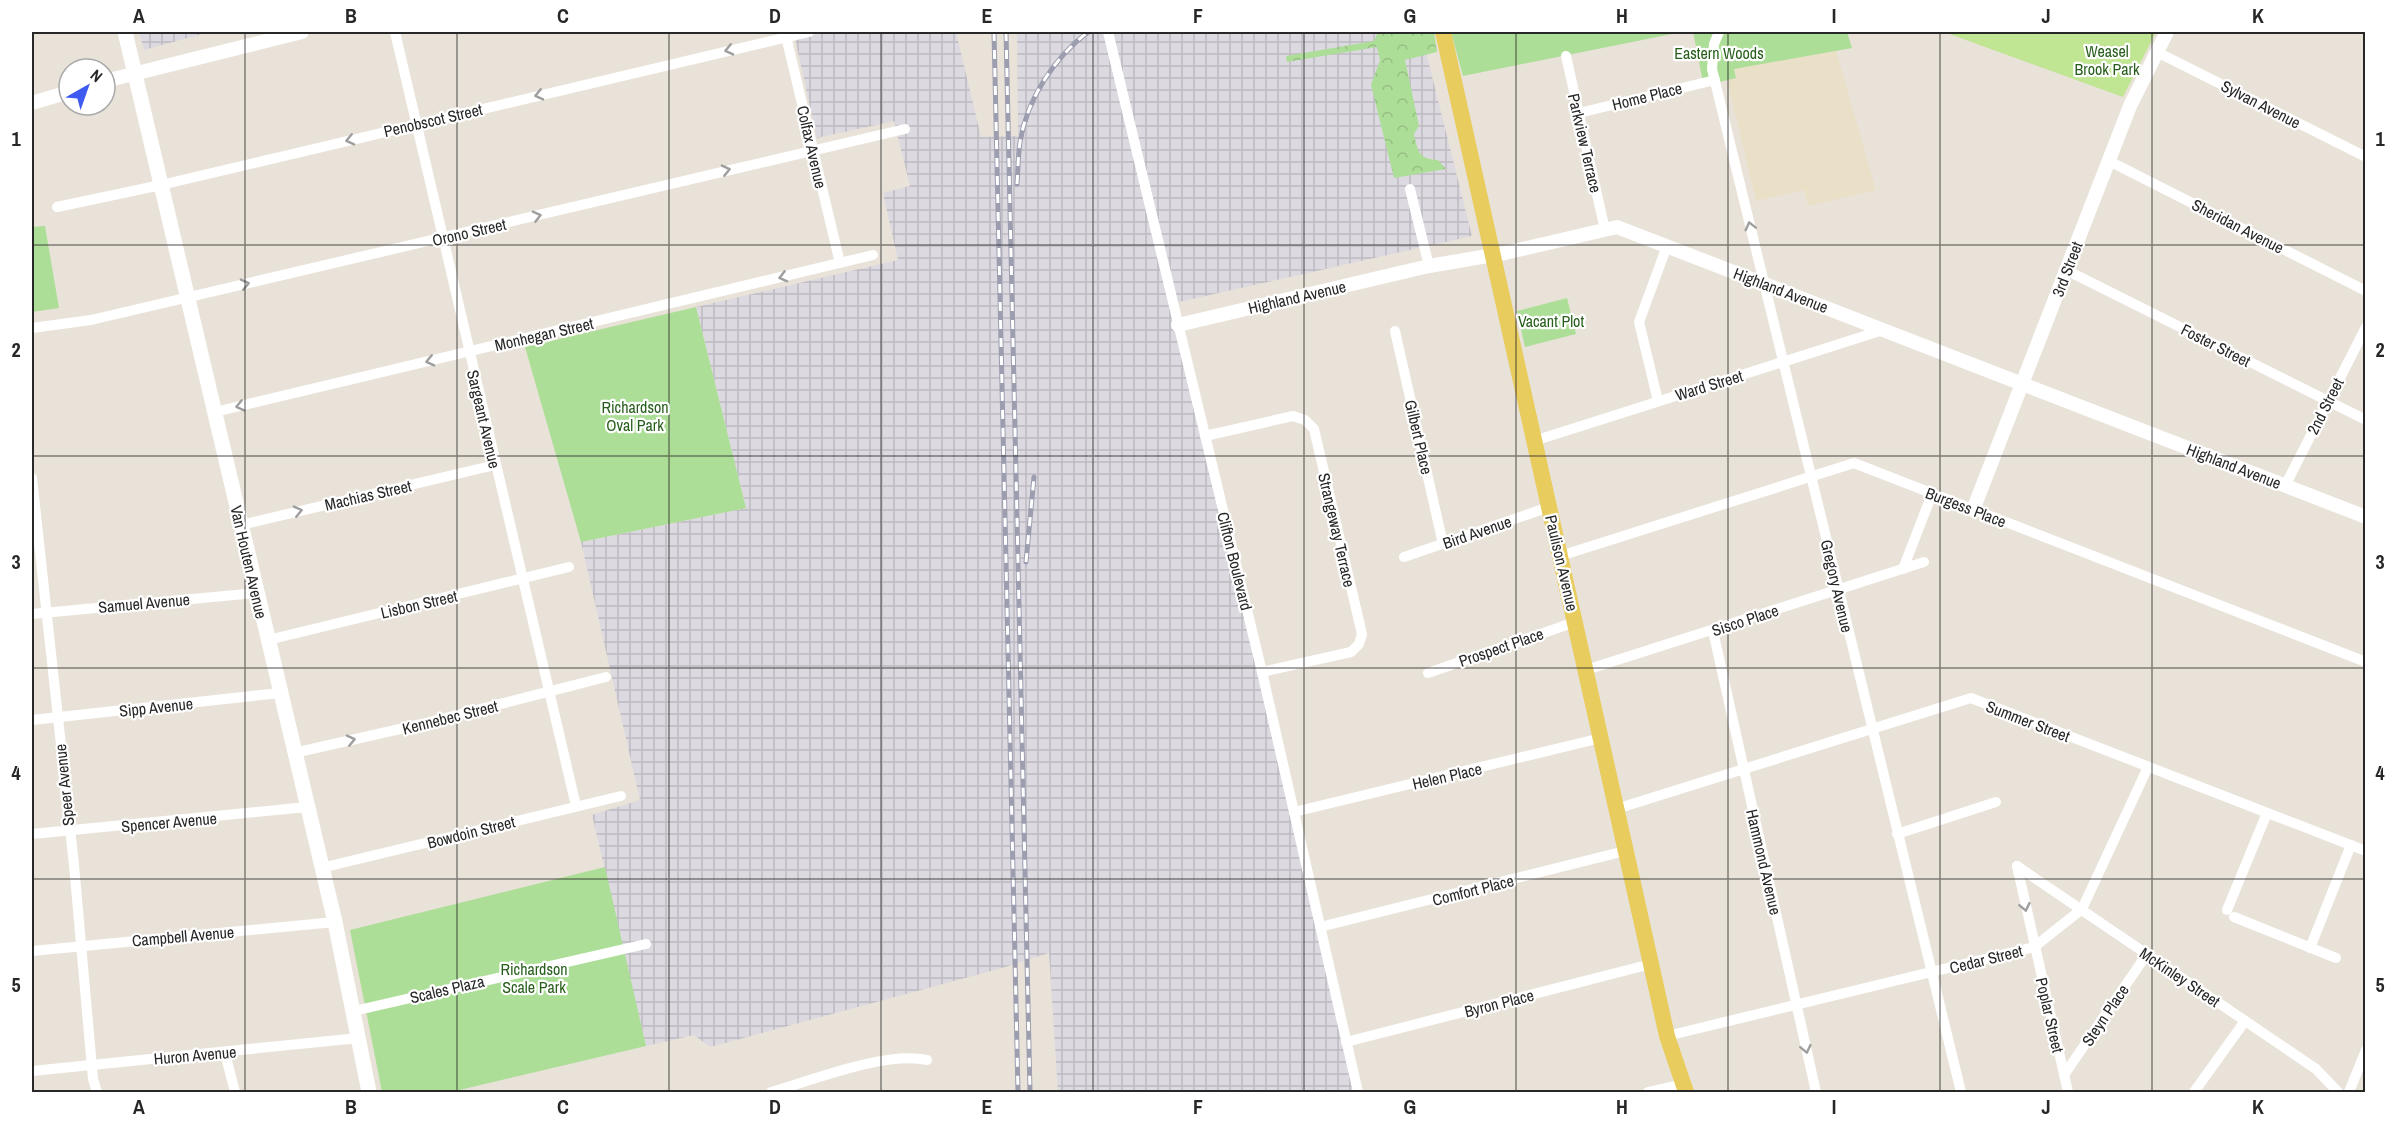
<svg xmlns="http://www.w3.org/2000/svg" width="2397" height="1124" viewBox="0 0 2397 1124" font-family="'Archivo Narrow',sans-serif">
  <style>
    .industrial { fill: url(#industrial-grid) }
    .education { fill: #eae0c8 }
    .forest { fill: url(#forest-crowns) }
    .park { fill: #adde97 }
    .pitch { fill: #c0e593 }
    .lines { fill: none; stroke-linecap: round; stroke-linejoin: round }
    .minor { stroke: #fff; stroke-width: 10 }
    .tertiary { stroke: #fff; stroke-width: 14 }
    .secondary { stroke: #fff; stroke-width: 15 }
    .primary { stroke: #e9cc5e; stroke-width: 16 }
    .rail-casing { stroke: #9c9eb0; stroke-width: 5 }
    .rail { stroke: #fff; stroke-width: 3; stroke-dasharray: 9; stroke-linecap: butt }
    .oneway { stroke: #9e9e9e }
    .grid { fill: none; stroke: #272727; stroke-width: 1.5; stroke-opacity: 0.55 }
    .labels { text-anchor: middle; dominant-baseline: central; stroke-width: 4.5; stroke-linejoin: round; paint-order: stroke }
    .park-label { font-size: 16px; fill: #285e1c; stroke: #fff }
    .street-label { font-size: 16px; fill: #272727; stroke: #fff }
    .neatline { fill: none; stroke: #272727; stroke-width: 2 }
    .grid-label { font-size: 20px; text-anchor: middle; font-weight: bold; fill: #272727 }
  </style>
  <defs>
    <pattern id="industrial-grid" width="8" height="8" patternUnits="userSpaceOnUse" patternTransform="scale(1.5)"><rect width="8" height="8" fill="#dcd9e1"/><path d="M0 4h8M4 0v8" fill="none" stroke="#bdbac1"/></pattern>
    <pattern id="forest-crowns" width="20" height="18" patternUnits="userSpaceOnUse" patternTransform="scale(1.5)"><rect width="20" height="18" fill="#adde97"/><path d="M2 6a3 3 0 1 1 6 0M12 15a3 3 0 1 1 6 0" fill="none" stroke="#95be82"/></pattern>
  </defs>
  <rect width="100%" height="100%" fill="#e9e2d8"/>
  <g class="industrial">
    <polygon points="139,32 209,32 144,50"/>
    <polygon points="829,32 956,32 981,137 1018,136 1017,32 1421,32 1472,236 1170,304 1358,1092 1058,1092 1049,953 1002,968 710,1047 694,1035 646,1046 592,815 640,800 581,542 746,508 696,307 898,260 883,193 910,186 894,121 817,138 795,39"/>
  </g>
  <polygon class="education" points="1836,50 1876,190 1808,206 1804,190 1756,201 1727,80 1736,78 1733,69"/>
  <path class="forest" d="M 1378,32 L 1434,32 L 1437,52 L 1405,60 L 1419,126 L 1414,134 C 1418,151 1418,159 1438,160 L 1446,169 L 1394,178 L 1371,85 L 1380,60 L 1377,47 L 1287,62 L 1286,56 L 1374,41 Z"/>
  <g class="park">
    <polygon points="1451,32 1682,32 1463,76"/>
    <polygon points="1693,32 1847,32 1852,48 1734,69 1736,78 1715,83 1703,82"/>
    <polygon points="45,226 59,308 32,312 32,227"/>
    <polygon points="1567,298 1576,334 1525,347 1517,311"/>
    <polygon points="696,307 746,508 581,542 525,347"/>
    <polygon points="605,867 646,1046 451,1092 382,1092 350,930"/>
  </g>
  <polygon class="pitch" points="1944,32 2156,32 2123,97"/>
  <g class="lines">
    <g class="minor">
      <polyline points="395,32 576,806"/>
      <polyline points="785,32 840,263"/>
      <polyline points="1108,32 1262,672 1358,1092"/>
      <polyline points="1719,32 1714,44 1712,69 1961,1092"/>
      <polyline points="2157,52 2366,157"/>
      <polyline points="1566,56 1605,230"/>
      <polyline points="1579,113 1715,80"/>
      <polyline points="2109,161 2366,291"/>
      <polyline points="1410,189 1429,266"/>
      <polyline points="57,207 161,185 809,32"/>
      <polyline points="2066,270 2366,420"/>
      <polyline points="32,328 91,320 905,129"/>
      <polyline points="1395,331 1443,544"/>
      <polyline points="1658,401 1639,322 1667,246"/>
      <polyline points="215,412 873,255"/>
      <polyline points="1205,436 1293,416 1305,420 1314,429 1362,634 1359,644 1351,652 1262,672"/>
      <polyline points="1534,441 1883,330"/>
      <polyline points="32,478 74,865 93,1079 97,1092"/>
      <polyline points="2285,486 2366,327"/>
      <polyline points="241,525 495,465"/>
      <polyline points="1560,556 1854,463 2366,662"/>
      <polyline points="1404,557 1549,507"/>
      <polyline points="1903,569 1932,494"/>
      <polyline points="32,614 257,593"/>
      <polyline points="1713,631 1816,1092"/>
      <polyline points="268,640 569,567"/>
      <polyline points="1586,670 1924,562"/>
      <polyline points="1428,673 1575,622"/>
      <polyline points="32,720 280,693"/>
      <polyline points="294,753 422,724 606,677"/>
      <polyline points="1616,809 1971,698 2366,851"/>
      <polyline points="1294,812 1601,738"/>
      <polyline points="32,834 307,807"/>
      <polyline points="1897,834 1996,802"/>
      <polyline points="2017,866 2316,1069 2338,1092"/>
      <polyline points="2017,866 2068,1092"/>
      <polyline points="321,868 621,796"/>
      <polyline points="2227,910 2267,813"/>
      <polyline points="2234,917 2336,958"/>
      <polyline points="1320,927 1625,851"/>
      <polyline points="2310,948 2351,845"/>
      <polyline points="32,951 335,922"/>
      <polyline points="354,1011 646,944"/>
      <polyline points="1667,1036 2034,947 2082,909 2148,767"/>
      <polyline points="1346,1042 1651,964"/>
      <polyline points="225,1053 235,1092"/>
      <polyline points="32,1071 359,1038"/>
      <polyline points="2064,1075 2147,954"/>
      <path d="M 771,1092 C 813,1080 885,1051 927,1060"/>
      <polyline points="1648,1092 1683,1084"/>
      <polyline points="2194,1092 2245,1021"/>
      <polyline points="2349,1092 2366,1050"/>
    </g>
    <g class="tertiary">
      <polyline points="105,81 302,32"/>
      <polyline points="32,103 69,92"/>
      <polyline points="1178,325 1429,266 1505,253 1617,227 2366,517"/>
      <polyline points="1973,510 2130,106 2167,32"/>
    </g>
    <polyline class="secondary" points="125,32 335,922 369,1092"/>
    <polyline class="primary" points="1443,32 1651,964 1667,1036 1686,1092"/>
    <defs>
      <g id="rail">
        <polyline points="994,32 1018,1092"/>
        <polyline points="1006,32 1030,1092"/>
        <path d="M 1017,184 C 1018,170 1018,156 1020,142 C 1027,99 1054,58 1088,32"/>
        <polyline points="1026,562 1034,477"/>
      </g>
    </defs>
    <use href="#rail" class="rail-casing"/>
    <use href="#rail" class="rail"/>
  </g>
  <defs><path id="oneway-chevron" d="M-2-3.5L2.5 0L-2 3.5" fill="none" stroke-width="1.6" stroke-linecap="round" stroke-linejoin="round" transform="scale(1.5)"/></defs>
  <g class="oneway">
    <use href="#oneway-chevron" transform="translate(729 50) rotate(167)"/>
    <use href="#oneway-chevron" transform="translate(539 95) rotate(167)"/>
    <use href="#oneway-chevron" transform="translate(350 140) rotate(167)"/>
    <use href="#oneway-chevron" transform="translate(726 170) rotate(-13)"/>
    <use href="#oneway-chevron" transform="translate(537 216) rotate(-14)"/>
    <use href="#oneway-chevron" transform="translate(1750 226) rotate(-104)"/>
    <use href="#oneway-chevron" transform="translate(783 277) rotate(166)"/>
    <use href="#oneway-chevron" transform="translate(245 284) rotate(-13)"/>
    <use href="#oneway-chevron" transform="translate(430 361) rotate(167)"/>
    <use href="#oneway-chevron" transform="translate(240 406) rotate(167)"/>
    <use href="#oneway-chevron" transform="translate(298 511) rotate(-13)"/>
    <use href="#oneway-chevron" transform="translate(351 740) rotate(-13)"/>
    <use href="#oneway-chevron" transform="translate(2025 907) rotate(78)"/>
    <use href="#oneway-chevron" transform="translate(1806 1049) rotate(78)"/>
  </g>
  <path class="grid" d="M 245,32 L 245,1092M 457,32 L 457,1092M 669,32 L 669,1092M 881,32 L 881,1092M 1093,32 L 1093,1092M 1304,32 L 1304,1092M 1516,32 L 1516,1092M 1728,32 L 1728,1092M 1940,32 L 1940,1092M 2152,32 L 2152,1092M 32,245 L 2366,245M 32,456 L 2366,456M 32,668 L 2366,668M 32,879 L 2366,879"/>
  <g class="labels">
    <g class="park-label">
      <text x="2107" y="51">Weasel<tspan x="2107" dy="18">Brook Park</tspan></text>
      <text x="1719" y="53">Eastern Woods</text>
      <text x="1551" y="321">Vacant Plot</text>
      <text x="635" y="407">Richardson<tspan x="635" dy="18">Oval Park</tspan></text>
      <text x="534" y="969">Richardson<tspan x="534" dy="18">Scale Park</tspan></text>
    </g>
    <g class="street-label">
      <text transform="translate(1647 96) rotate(-14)">Home Place</text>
      <text transform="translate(2261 104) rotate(27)">Sylvan Avenue</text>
      <text transform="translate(433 120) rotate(-13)">Penobscot Street</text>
      <text transform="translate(1585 143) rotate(77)">Parkview Terrace</text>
      <text transform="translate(812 147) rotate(77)">Colfax Avenue</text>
      <text transform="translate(2238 226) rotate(27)">Sheridan Avenue</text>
      <text transform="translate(469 232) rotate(-13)">Orono Street</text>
      <text transform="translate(2067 269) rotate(-69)">3rd Street</text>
      <text transform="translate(1781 290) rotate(21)">Highland Avenue</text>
      <text transform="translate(1297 297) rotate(-13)">Highland Avenue</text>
      <text transform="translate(544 334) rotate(-13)">Monhegan Street</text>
      <text transform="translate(2216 345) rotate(27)">Foster Street</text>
      <text transform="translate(1709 385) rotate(-17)">Ward Street</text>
      <text transform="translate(2325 406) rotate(-63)">2nd Street</text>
      <text transform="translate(484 419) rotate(77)">Sargeant Avenue</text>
      <text transform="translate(1419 437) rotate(77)">Gilbert Place</text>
      <text transform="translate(2234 466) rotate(21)">Highland Avenue</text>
      <text transform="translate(368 495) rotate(-13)">Machias Street</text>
      <text transform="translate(1966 507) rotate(21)">Burgess Place</text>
      <text transform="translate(1337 530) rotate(77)">Strangeway Terrace</text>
      <text transform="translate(1477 532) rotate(-19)">Bird Avenue</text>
      <text transform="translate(1235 561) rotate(76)">Clifton Boulevard</text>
      <text transform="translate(249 562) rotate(77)">Van Houten Avenue</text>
      <text transform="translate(1562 563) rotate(77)">Paulison Avenue</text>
      <text transform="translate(1837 586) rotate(77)">Gregory Avenue</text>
      <text transform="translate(144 603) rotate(-5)">Samuel Avenue</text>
      <text transform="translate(419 604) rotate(-13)">Lisbon Street</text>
      <text transform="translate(1745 620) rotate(-18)">Sisco Place</text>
      <text transform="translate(1501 647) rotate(-19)">Prospect Place</text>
      <text transform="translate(156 707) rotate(-6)">Sipp Avenue</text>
      <text transform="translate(450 717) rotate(-14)">Kennebec Street</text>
      <text transform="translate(2028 721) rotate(21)">Summer Street</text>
      <text transform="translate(1447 776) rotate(-13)">Helen Place</text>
      <text transform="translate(64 785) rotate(-96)">Speer Avenue</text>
      <text transform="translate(169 822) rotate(-5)">Spencer Avenue</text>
      <text transform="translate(471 832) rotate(-14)">Bowdoin Street</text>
      <text transform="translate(1764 862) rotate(77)">Hammond Avenue</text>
      <text transform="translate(1473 890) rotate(-14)">Comfort Place</text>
      <text transform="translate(183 936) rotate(-5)">Campbell Avenue</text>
      <text transform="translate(1986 959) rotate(-14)">Cedar Street</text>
      <text transform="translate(2180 977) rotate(34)">McKinley Street</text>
      <text transform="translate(447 989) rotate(-13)">Scales Plaza</text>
      <text transform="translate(1499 1003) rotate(-14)">Byron Place</text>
      <text transform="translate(2050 1015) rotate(77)">Poplar Street</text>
      <text transform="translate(2105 1015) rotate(-56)">Steyn Place</text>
      <text transform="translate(195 1055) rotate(-5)">Huron Avenue</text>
    </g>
  </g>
  <rect width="2397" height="1124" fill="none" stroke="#ffffff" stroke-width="66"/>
  <g transform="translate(87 87) rotate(40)"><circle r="28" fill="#ffffff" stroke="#a9a9a9" stroke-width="1.5"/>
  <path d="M0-4.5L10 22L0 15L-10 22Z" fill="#3e5af0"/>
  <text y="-9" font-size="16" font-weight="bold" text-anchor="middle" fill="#272727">N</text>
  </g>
  <rect x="33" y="33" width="2331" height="1058" class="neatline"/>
  <g class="grid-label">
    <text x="139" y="23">A</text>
    <text x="351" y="23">B</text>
    <text x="563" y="23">C</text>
    <text x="775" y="23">D</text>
    <text x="987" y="23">E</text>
    <text x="1198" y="23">F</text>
    <text x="1410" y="23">G</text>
    <text x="1622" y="23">H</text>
    <text x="1834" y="23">I</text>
    <text x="2046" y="23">J</text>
    <text x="2258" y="23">K</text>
    <text x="16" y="146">1</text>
    <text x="2380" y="146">1</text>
    <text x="16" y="357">2</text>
    <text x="2380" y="357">2</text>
    <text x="16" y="569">3</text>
    <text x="2380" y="569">3</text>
    <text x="16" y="780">4</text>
    <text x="2380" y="780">4</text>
    <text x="16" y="992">5</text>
    <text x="2380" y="992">5</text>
    <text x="139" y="1114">A</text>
    <text x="351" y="1114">B</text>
    <text x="563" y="1114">C</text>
    <text x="775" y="1114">D</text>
    <text x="987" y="1114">E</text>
    <text x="1198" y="1114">F</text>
    <text x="1410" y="1114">G</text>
    <text x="1622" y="1114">H</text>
    <text x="1834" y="1114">I</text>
    <text x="2046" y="1114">J</text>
    <text x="2258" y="1114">K</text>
  </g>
</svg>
